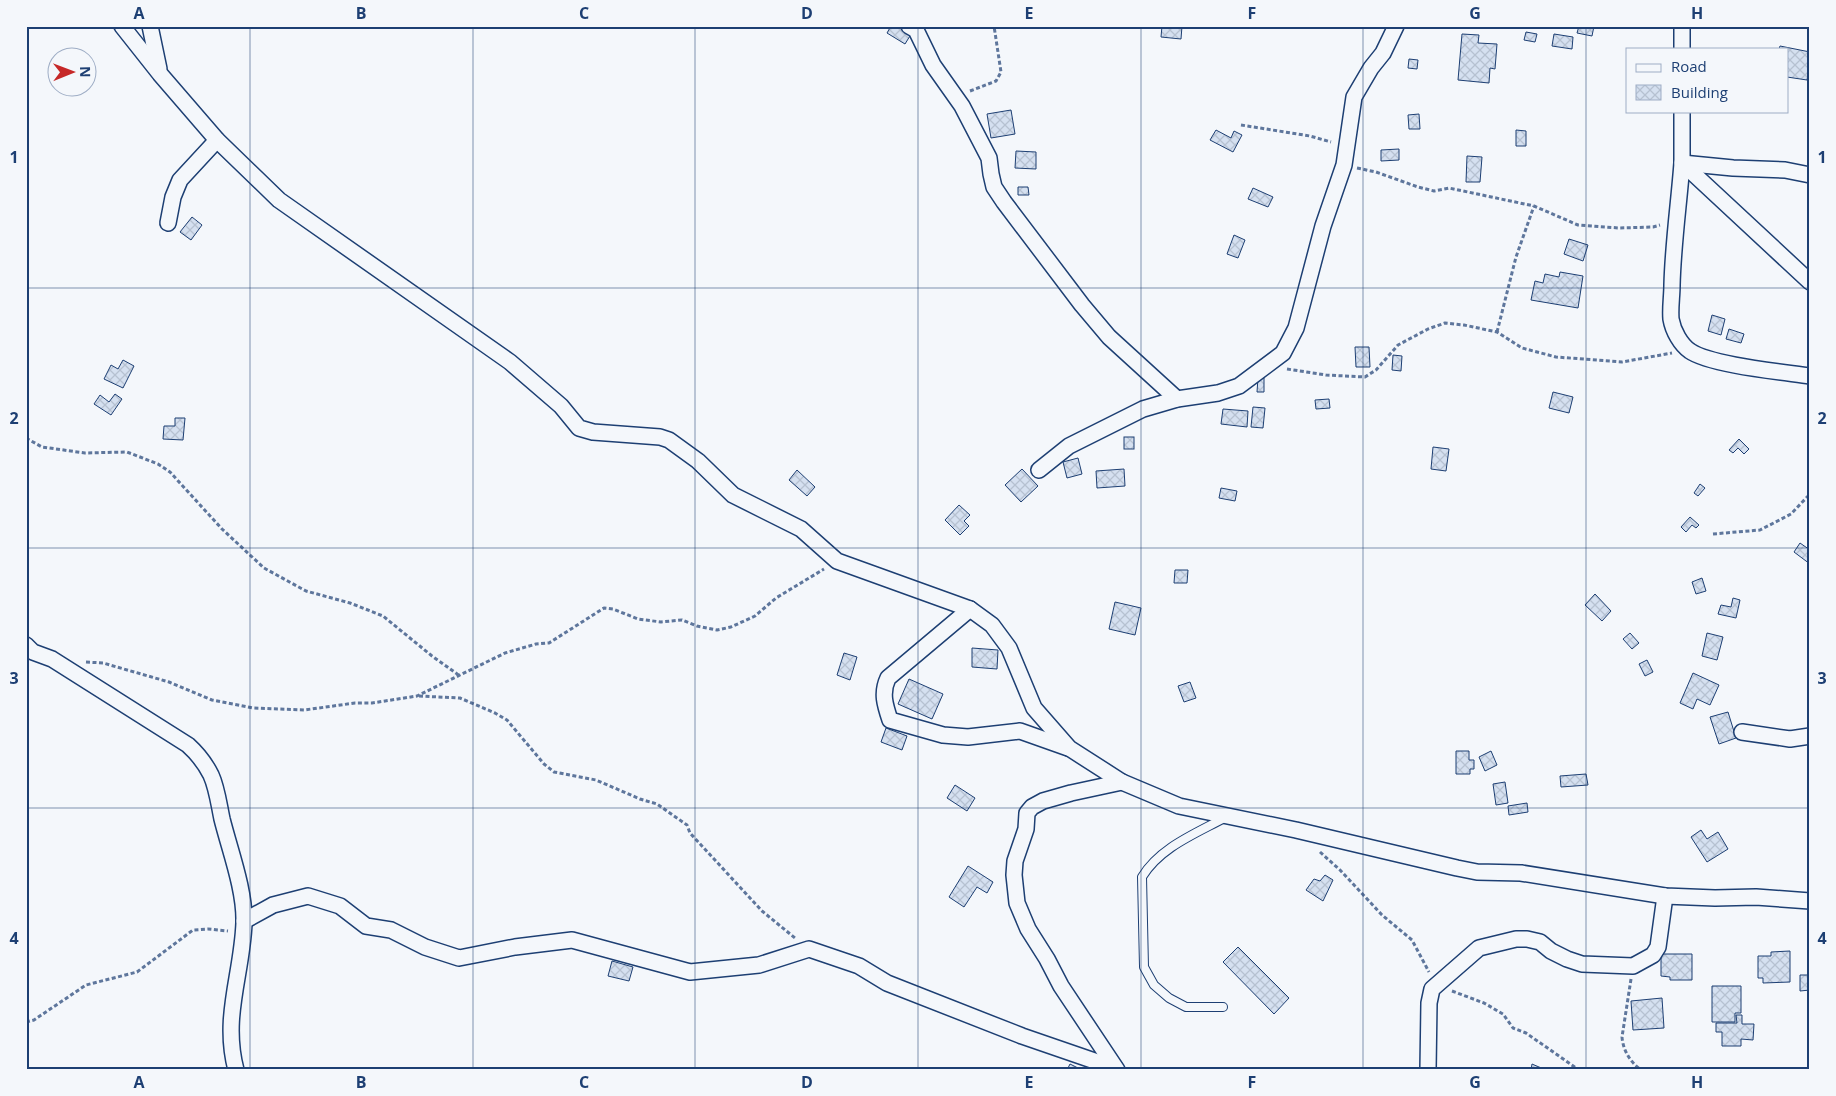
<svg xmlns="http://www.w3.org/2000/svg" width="1836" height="1096" viewBox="0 0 1836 1096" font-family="'Open Sans',sans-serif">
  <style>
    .building { fill: url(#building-cross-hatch); stroke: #1d3f73 }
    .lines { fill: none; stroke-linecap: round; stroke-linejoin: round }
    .lane-casing { stroke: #1d3f73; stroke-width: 10 }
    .street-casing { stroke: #1d3f73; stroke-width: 18 }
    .path { stroke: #5e769c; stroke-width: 3; stroke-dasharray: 4 2.5; stroke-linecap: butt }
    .lane { stroke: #f4f7fb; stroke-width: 8 }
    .street { stroke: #f4f7fb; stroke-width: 15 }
    .grid { fill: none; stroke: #1d3f73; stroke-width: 1; stroke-opacity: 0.55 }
    .neatline { fill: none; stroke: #1d3f73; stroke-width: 2 }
    .grid-label { font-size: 16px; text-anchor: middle; font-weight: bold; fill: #1d3f73 }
  </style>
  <defs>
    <pattern id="building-cross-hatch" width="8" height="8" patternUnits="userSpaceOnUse" patternTransform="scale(1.25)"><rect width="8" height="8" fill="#d5e0f0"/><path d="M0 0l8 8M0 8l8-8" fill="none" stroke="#b6c1d1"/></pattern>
  </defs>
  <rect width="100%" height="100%" fill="#f4f7fb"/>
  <g class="building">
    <polygon points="891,26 905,26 913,31 905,44 887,33"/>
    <polygon points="1162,26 1182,26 1181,39 1161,37"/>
    <polygon points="1579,26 1594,26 1592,36 1577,33"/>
    <polygon points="1526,32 1537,34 1535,42 1524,40"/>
    <polygon points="1462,34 1479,35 1478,43 1497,44 1495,69 1490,68 1489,83 1458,80"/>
    <polygon points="1554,34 1573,37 1572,49 1552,46"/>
    <polygon points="1780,46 1810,52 1810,64 1807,80 1787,77 1787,49 1779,49"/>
    <polygon points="1409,59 1418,60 1417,69 1408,68"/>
    <polygon points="1011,110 1015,134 991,138 987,114"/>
    <polygon points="1419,114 1420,129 1409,129 1408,115"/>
    <polygon points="1216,130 1231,138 1234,131 1242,135 1233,152 1210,140"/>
    <polygon points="1516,130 1526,131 1526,146 1516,146"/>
    <polygon points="1399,149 1399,160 1381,161 1381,150"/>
    <polygon points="1016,151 1036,152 1036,169 1015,168"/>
    <polygon points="1467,156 1482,157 1480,182 1466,182"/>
    <polygon points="1018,187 1028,187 1029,195 1018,195"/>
    <polygon points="1253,188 1273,197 1268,207 1248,199"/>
    <polygon points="192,217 202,225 191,240 180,232"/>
    <polygon points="1234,235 1245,240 1238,258 1227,254"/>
    <polygon points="1569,239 1588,245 1583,261 1564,254"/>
    <polygon points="1560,272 1583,276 1578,308 1531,300 1535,281 1543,283 1545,274 1559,277"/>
    <polygon points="1712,315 1725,319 1721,335 1708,331"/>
    <polygon points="1729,329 1744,334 1741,343 1726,339"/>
    <polygon points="1355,347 1369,347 1370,367 1356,367"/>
    <polygon points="1393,355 1402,356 1401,371 1392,370"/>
    <polygon points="123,360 134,366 123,388 104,379 111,365 118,369"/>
    <polygon points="1258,378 1264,378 1264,392 1257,392"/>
    <polygon points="1553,392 1573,397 1569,413 1549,408"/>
    <polygon points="115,394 122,399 111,415 94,404 100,395 109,402"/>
    <polygon points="1329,399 1330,408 1316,409 1315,400"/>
    <polygon points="1253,407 1265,408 1263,428 1251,427"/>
    <polygon points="1223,409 1248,411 1247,427 1221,424"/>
    <polygon points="175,418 185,418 183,440 163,439 164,426 175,426"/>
    <rect x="1124" y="437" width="10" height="12"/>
    <polygon points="1739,439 1749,449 1744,454 1738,448 1733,453 1729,450"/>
    <polygon points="1433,447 1449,449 1446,471 1431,469"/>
    <polygon points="1078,458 1082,474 1067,478 1063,462"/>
    <polygon points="1022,469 1038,486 1021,502 1005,485"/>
    <polygon points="1124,469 1125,486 1097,488 1096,471"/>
    <polygon points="797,470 815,487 807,496 789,480"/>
    <polygon points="1700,484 1705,488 1698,496 1694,493"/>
    <polygon points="1221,488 1237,491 1235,501 1219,498"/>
    <polygon points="959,505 970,515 964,521 969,526 960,535 945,520"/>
    <polygon points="1690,517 1699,525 1696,528 1692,525 1686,532 1681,527"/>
    <polygon points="1800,543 1810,550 1810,564 1794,552"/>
    <polygon points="1175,570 1188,570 1187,583 1174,583"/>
    <polygon points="1702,578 1706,591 1696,594 1692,582"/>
    <polygon points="1595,594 1611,611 1602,621 1585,605"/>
    <polygon points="1733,598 1740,600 1736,618 1718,614 1721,605 1731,607"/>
    <polygon points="1115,602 1141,608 1135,635 1109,629"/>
    <polygon points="1630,633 1639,643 1632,649 1623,639"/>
    <polygon points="1707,633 1723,637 1717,660 1702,656"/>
    <polygon points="972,648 998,650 997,669 972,667"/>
    <polygon points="844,653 857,657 850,680 837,675"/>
    <polygon points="1647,660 1653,672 1645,676 1639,664"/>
    <polygon points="1693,673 1719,685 1710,705 1697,699 1693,709 1680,703"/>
    <polygon points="909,679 943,694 932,719 898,704"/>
    <polygon points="1190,682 1196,698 1184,702 1178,686"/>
    <polygon points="1728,712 1736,738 1719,744 1710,717"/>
    <polygon points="886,728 907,736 902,750 881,742"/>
    <polygon points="1456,751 1469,751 1469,760 1474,760 1474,769 1470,769 1470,774 1456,774"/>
    <polygon points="1491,751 1497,765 1485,771 1479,757"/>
    <polygon points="1586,774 1588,785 1561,787 1560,776"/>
    <polygon points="1505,782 1508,803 1496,805 1493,784"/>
    <polygon points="955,785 975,798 967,811 947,798"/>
    <polygon points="1527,803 1528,812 1509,815 1508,806"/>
    <polygon points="1701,830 1707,839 1718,832 1728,849 1707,862 1691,837"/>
    <polygon points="968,866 993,882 987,893 977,887 964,907 949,897"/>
    <polygon points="1325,875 1333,880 1323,901 1306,890 1314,879 1320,881"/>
    <polygon points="1238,947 1289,998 1274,1014 1223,962"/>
    <polygon points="1790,951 1790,982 1763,983 1763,978 1758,978 1758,956 1771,956 1771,952"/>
    <polygon points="1661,954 1692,954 1692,980 1670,980 1670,977 1661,976"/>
    <polygon points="612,961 633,967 629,981 608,976"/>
    <polygon points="1800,975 1810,975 1810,990 1800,991"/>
    <polygon points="1712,986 1741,986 1741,1013 1735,1013 1735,1022 1712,1022"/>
    <polygon points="1662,998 1664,1028 1633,1030 1631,1001"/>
    <polygon points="1736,1015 1742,1015 1742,1024 1754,1024 1753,1040 1741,1039 1741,1046 1722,1046 1722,1032 1716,1032 1716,1023 1737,1023"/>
    <polygon points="1070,1064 1082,1070 1067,1070"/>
    <polygon points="1532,1064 1546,1070 1531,1070"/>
  </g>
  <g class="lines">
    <defs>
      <path id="lane" d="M 1223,1007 L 1186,1007 L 1169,998 L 1154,985 L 1144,967 L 1142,877 C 1160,847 1197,833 1226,817"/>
      <g id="street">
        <polyline points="122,26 160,74 217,140 279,200 510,362 561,406 579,428 593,432 660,437 669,440 698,461 733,495 801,529 837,561 970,609 992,625 1009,648 1034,708 1069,748 1122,782 1179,806 1296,830 1457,868 1477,872 1521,873 1665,896 1715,898 1756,897 1810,901"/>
        <polyline points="150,26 159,69"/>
        <polyline points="909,26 916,30 933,65 962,106 989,158 991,174 994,187 1004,202 1082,305 1109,337 1177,399"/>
        <polyline points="1682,26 1682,49"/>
        <polyline points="1682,111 1682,163 1810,282"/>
        <path d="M 1810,175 L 1785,170 L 1733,168 L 1682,163 C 1679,203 1673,244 1672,285 C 1672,296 1670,308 1671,319 C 1673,331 1681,345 1690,351 C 1710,365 1783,372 1810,376"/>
        <polyline points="168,223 173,197 180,180 217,140"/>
        <polyline points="1039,470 1069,446 1143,409 1177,399 1218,393 1239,386 1283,353 1296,328 1323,226 1344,165 1354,97 1371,68 1383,53 1396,26"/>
        <path d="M 970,609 L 888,678 C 881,693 885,705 890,720 L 943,735 L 968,737 L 1020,731 L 1068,748"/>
        <path d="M 26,645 L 33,652 L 52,659 L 188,745 C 198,754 205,763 211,775 C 217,788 219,805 222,819 C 230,851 245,890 244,923 C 242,975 222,1017 236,1070"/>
        <polyline points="1742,732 1790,739 1810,736"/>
        <polyline points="244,921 273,905 308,896 340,906 366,926 391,930 425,947 459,958 515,947 572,940 690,972 759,965 809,949 859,966 887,983 1022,1036 1115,1068"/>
        <polyline points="1117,1070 1061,986 1047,959 1028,929 1017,903 1014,875 1015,861 1026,829 1027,813 1032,807 1043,801 1071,793 1122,782"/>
        <polyline points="1428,1070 1429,1003 1432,989 1479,948 1516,939 1527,939 1540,942 1551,951 1567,959 1582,964 1633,966 1653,955 1658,947 1665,896"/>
      </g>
    </defs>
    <use href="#lane" class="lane-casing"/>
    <use href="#street" class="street-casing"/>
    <g class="path">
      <polyline points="970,91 996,81 1001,72 994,26"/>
      <polyline points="1241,125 1310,136 1331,142"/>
      <polyline points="1357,168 1376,172 1418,187 1434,191 1449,188 1534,206 1578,225 1619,228 1653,227 1660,225"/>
      <polyline points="1497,332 1516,257 1534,206"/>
      <polyline points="1287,369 1326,375 1365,377 1376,370 1398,345 1428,329 1445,323 1464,325 1497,332 1522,348 1556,357 1622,362 1672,353"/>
      <polyline points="26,438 42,447 85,453 127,452 158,464 170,472 222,529 264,568 306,591 350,603 383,616 432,656 460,676"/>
      <polyline points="1713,534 1760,530 1791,514 1810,494"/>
      <polyline points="86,662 103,663 169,682 212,700 253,708 304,710 355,703 372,703 417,696 505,653 536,644 549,643 604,608 613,609 638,619 661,622 682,620 697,626 717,630 731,627 755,616 776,598 824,569"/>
      <polyline points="419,696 460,698 495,713 507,720 544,764 554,772 596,780 640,799 657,804 687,825 690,833 762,911 795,938"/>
      <polyline points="1320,852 1340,870 1382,915 1412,940 1429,972"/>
      <path d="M 1631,979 L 1622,1037 C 1623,1050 1630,1062 1641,1070"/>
      <polyline points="1452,991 1484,1003 1503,1014 1513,1028 1526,1033 1579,1070"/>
      <polyline points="26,1022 34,1020 86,985 137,972 193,930 208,929 228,931"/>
    </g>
    <use href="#lane" class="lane"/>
    <use href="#street" class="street"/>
  </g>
  <path class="grid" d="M 250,26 L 250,1070M 473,26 L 473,1070M 695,26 L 695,1070M 918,26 L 918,1070M 1141,26 L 1141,1070M 1363,26 L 1363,1070M 1586,26 L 1586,1070M 26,288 L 1810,288M 26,548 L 1810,548M 26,808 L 1810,808"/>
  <rect width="1836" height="1096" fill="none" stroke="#f4f7fb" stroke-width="55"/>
  <rect x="1626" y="48" width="162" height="65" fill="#f4f7fb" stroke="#9eadc5"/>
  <rect x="1636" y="64" width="25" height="8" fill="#f4f7fb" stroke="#9eadc5"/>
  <text x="1671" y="72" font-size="15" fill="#1d3f73">Road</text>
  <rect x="1636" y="85" width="25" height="15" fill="url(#building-cross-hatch)" stroke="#9eadc5"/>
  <text x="1671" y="98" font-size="15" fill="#1d3f73">Building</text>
  <g transform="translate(72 72) rotate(89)"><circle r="24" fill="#f4f7fb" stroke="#9eadc5"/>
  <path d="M0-4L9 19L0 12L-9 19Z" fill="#c62828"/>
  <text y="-8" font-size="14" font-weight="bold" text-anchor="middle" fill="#1d3f73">N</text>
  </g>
  <rect x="28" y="28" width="1780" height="1040" class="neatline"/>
  <g class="grid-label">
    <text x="139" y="19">A</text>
    <text x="361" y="19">B</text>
    <text x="584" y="19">C</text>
    <text x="807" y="19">D</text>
    <text x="1029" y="19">E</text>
    <text x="1252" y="19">F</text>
    <text x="1475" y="19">G</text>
    <text x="1697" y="19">H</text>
    <text x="14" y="163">1</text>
    <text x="1822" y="163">1</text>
    <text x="14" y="424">2</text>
    <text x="1822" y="424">2</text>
    <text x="14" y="684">3</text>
    <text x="1822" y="684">3</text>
    <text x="14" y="944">4</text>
    <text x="1822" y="944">4</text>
    <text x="139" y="1088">A</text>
    <text x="361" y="1088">B</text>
    <text x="584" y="1088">C</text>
    <text x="807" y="1088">D</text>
    <text x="1029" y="1088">E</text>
    <text x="1252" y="1088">F</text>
    <text x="1475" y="1088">G</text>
    <text x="1697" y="1088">H</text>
  </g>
</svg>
